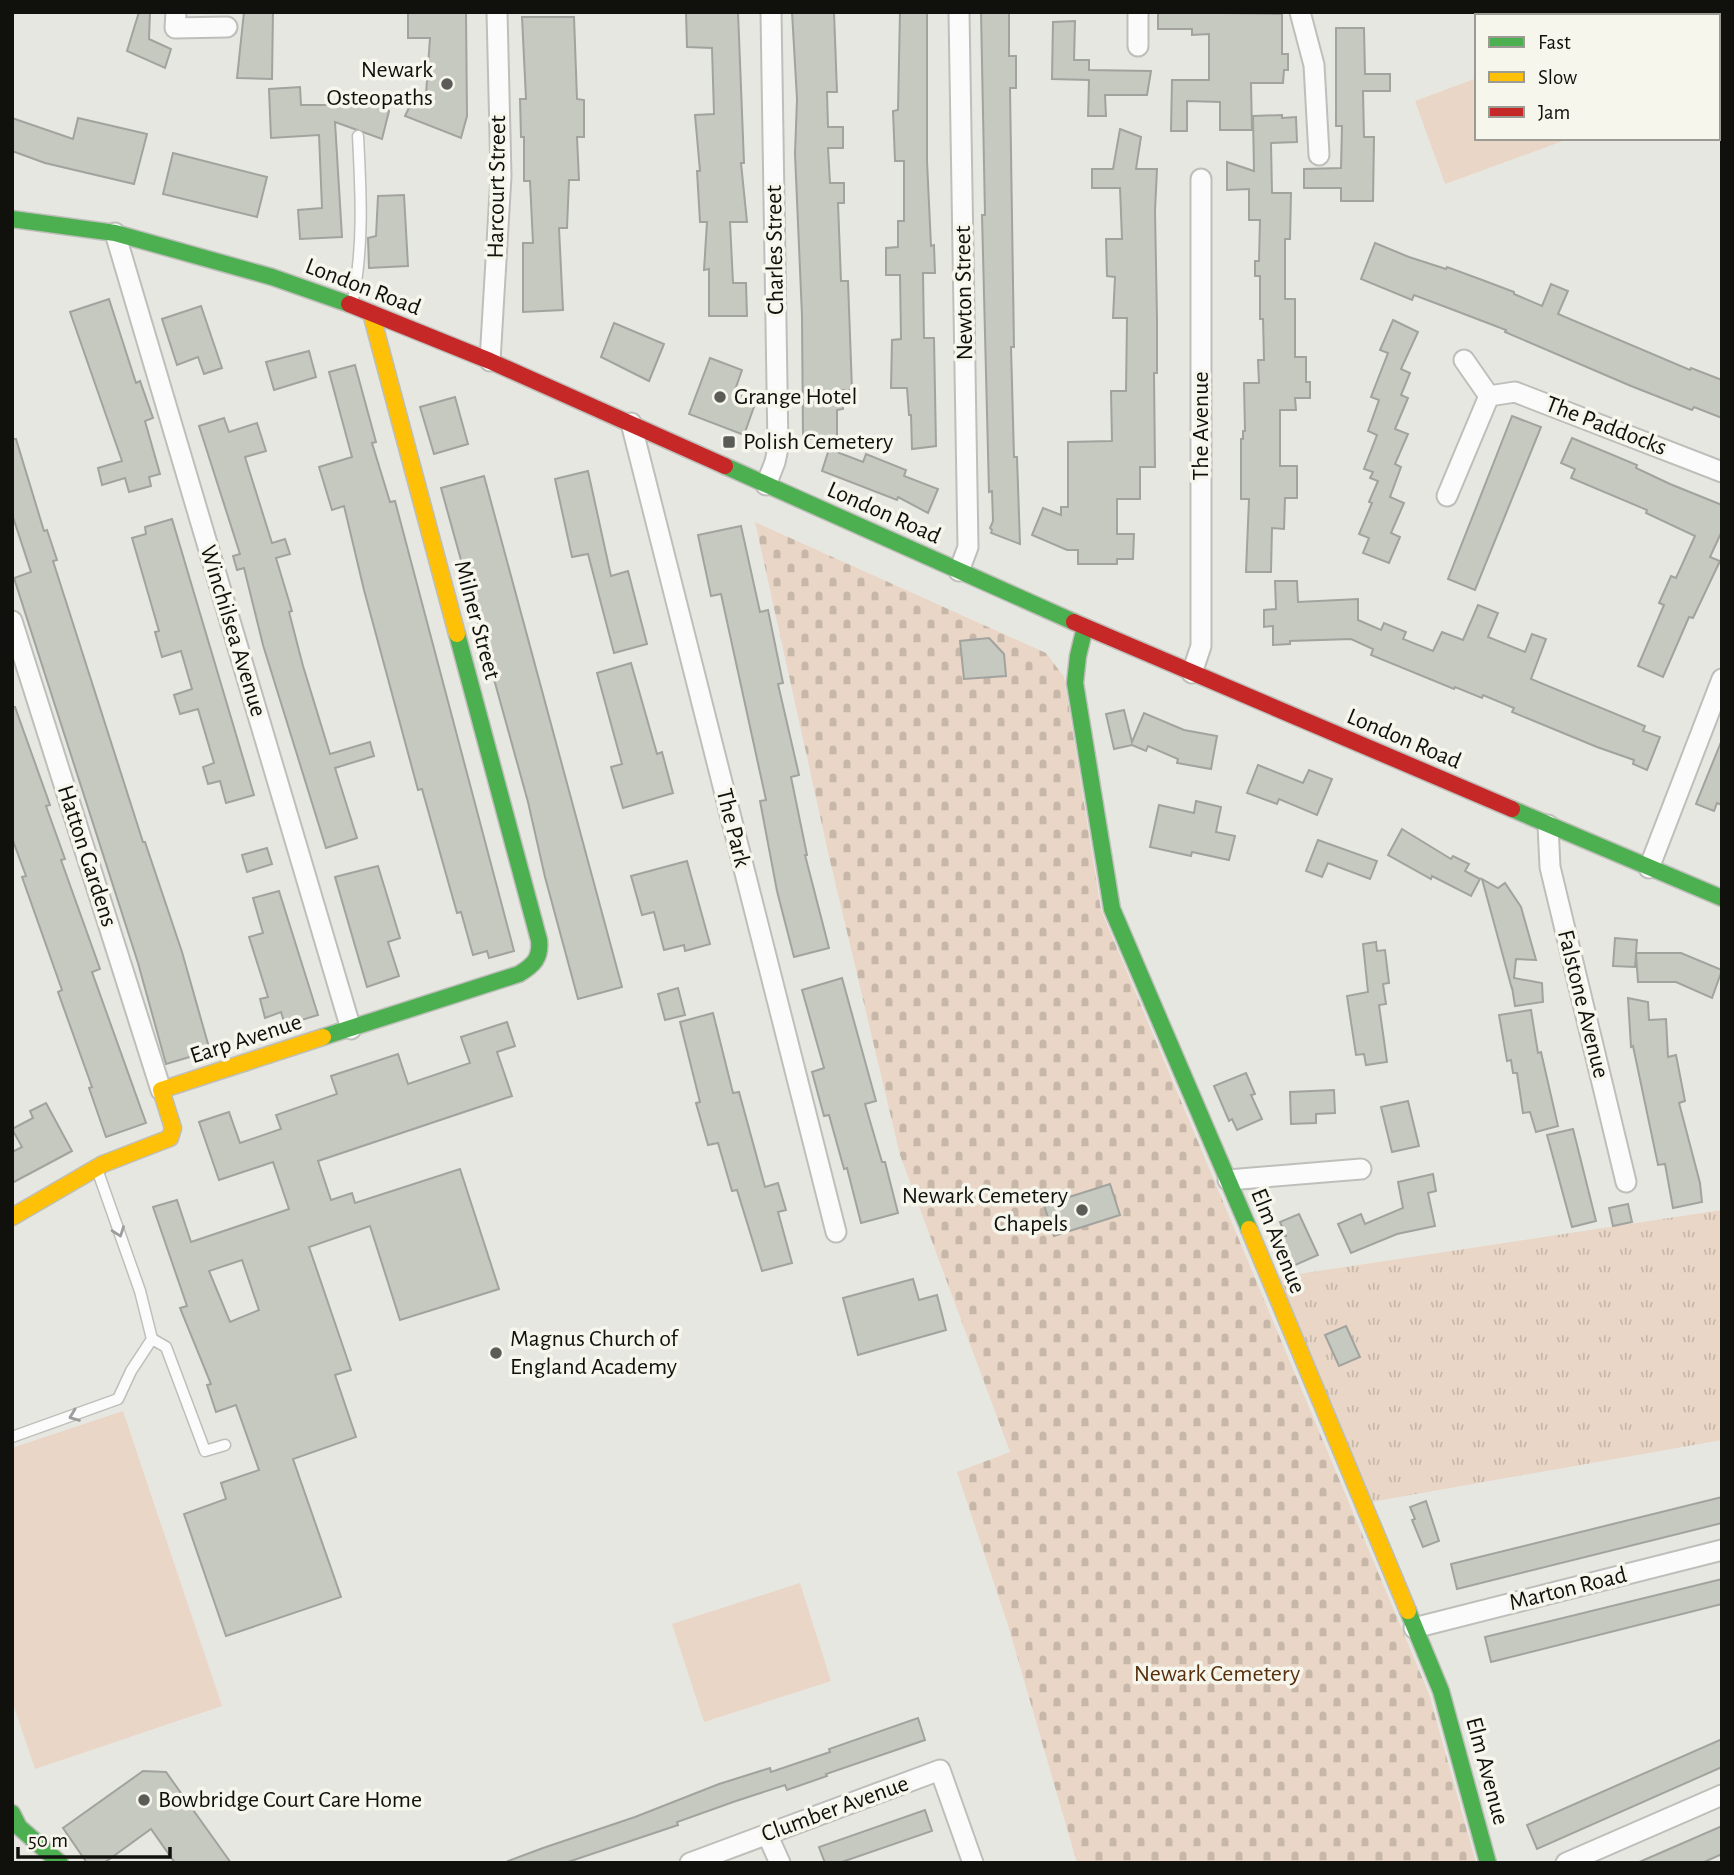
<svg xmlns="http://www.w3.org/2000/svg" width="1734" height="1875" viewBox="0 0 1734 1875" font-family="'Alegreya Sans',sans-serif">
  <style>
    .grass { fill: url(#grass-tufts) }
    .cemetery { fill: url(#cemetery-stones) }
    .green { fill: #e9d6c6 }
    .building { fill: #c5c9bf; stroke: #a2a29f; stroke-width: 2; fill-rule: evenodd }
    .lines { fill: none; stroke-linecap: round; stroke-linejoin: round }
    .lane-casing { stroke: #bebeba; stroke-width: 13 }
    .street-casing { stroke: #bebeba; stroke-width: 23 }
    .fast-casing { stroke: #bebeba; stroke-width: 19 }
    .slow-casing { stroke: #bebeba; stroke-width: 19 }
    .jam-casing { stroke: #bebeba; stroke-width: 19 }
    .lane { stroke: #fbfbfb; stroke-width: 10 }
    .street { stroke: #fbfbfb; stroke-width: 19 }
    .fast { stroke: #4caf50; stroke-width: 16 }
    .slow { stroke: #ffc107; stroke-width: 16 }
    .jam { stroke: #c62828; stroke-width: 16 }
    .oneway { stroke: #9d9d9b }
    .poi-dot { fill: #5b5b57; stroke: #f7f6ed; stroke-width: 2.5 }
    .labels { text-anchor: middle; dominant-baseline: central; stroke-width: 7; stroke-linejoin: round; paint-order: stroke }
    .poi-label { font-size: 24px; fill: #10100c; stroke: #f7f6ed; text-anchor: start }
    .street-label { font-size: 24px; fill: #10100c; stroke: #f7f6ed }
    .park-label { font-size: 24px; fill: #572f0c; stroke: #f7f6ed }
  </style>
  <defs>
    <pattern id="grass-tufts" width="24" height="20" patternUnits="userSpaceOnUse" patternTransform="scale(1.75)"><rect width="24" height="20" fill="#e9d6c6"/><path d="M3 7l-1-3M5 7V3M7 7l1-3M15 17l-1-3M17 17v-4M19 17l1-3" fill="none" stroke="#c7b7a9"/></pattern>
    <pattern id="cemetery-stones" width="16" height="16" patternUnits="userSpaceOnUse" patternTransform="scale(1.75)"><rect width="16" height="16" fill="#e9d6c6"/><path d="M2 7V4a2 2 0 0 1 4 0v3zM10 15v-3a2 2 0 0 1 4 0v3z" fill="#c7b7a9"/></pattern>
  </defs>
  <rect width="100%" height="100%" fill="#e7e7e2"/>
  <polygon class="grass" points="1722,1210 1722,1440 1371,1502 1279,1277"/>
  <polygon class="cemetery" points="755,522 1046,653 1064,677 1101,910 1429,1694 1476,1863 1077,1863 1008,1625 957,1472 1010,1452 900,1155 828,852"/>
  <g class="green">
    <polygon points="1477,78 1477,138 1571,138 1445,184 1415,101"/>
    <polygon points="123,1411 222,1706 35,1769 12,1701 12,1448"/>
    <polygon points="800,1583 831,1681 704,1722 672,1624"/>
  </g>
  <g class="building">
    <polygon points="139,12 150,12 149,39 171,49 165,68 127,51"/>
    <polygon points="244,12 273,12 272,79 237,78"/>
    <polygon points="408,12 466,12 467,116 461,138 405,116 417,91 426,94 430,38 408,38"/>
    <polygon points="686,12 738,12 744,163 741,163 747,222 730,222 733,283 746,283 747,316 709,316 709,269 704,270 707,222 700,222 697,171 700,171 695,115 714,114 712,48 687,47"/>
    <polygon points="792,12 834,12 837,92 827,92 828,127 843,127 843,148 828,148 830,183 844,183 844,203 838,203 841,281 848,281 852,390 843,390 843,409 837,410 837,438 803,439 802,316 795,154 797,99"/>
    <polygon points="900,12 927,12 927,161 931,246 934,245 935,273 923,273 924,338 934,338 936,446 912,449 911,415 909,415 907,388 891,388 892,340 901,339 900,275 886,275 886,248 898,247 898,221 904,221 904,161 895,161 893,111 898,110"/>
    <polygon points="981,12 1009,12 1009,56 1016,56 1016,88 1010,88 1014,347 1011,347 1014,457 1017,457 1020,544 991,533 992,530 990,528 993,521 992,491 989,492 982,215 985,215"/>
    <polygon points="1158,12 1282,14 1282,54 1288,54 1288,70 1284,70 1283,83 1251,83 1252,130 1220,130 1220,102 1187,101 1187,131 1171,131 1172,80 1209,80 1209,34 1192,35 1192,29 1158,29"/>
    <polygon points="522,17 574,17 577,99 584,100 584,137 577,137 579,180 569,180 567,228 559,228 563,310 523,312 523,243 533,243 530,181 524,181 524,137 521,137 520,99 526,99"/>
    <polygon points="1075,21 1074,60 1089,60 1089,70 1151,71 1147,95 1105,95 1106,116 1088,116 1089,80 1052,79 1053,22"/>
    <polygon points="1336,28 1364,28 1365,74 1390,74 1390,91 1363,91 1364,137 1374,137 1373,201 1341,201 1341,188 1304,188 1304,169 1341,168 1342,126 1336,126"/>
    <polygon points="300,87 301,105 337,105 336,91 389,111 382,139 335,122 342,237 300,239 298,210 322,208 319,135 271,138 269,89"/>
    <polygon points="1282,115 1282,118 1296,117 1297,142 1271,143 1272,193 1291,193 1290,239 1285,239 1285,299 1295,299 1295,357 1306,357 1306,382 1310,382 1310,398 1295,398 1296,410 1280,410 1280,466 1297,466 1297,498 1285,498 1284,529 1272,528 1271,572 1246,572 1249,499 1241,499 1241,439 1243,439 1243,431 1245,431 1244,383 1259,383 1258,360 1264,360 1263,319 1260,319 1260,276 1255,276 1255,261 1259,261 1260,220 1249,220 1249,189 1227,190 1227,162 1254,171 1253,116"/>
    <polygon points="12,118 73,139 78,118 147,134 134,184 45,163 12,151"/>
    <polygon points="1120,129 1141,137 1136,169 1157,169 1155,211 1157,319 1157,373 1154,373 1155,467 1140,467 1140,499 1117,499 1117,534 1134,534 1133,559 1117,559 1117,564 1078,564 1078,550 1067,550 1032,535 1043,508 1061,515 1061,507 1068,507 1068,442 1112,441 1111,391 1126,391 1127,318 1113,318 1115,277 1107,276 1106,239 1122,239 1120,188 1092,188 1092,169 1113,169"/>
    <polygon points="173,153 267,177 257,217 163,194"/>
    <polygon points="404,195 408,266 369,268 368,238 376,236 378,196"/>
    <polygon points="1375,243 1409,257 1446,269 1447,267 1485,281 1514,292 1514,294 1542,306 1551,284 1568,291 1558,314 1690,370 1691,368 1722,380 1722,418 1694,407 1692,410 1631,386 1505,332 1506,330 1451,309 1414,295 1412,300 1361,279"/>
    <polygon points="109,299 136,383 140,381 153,418 145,421 160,474 149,477 151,486 129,492 125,478 102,485 98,468 122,461 70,312"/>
    <polygon points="201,306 222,368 204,374 198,357 177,365 162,319"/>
    <polygon points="1393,320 1418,332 1401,369 1410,373 1401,395 1408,398 1395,429 1408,434 1395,464 1401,467 1390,497 1404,503 1391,533 1400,537 1389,563 1363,553 1369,538 1359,534 1372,503 1369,502 1378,481 1370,478 1373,472 1364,469 1377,435 1368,431 1379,400 1371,397 1388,353 1380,350"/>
    <polygon points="614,323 664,344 649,381 601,357"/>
    <polygon points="309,351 316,377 274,390 266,362"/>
    <polygon points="710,358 742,370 734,393 756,401 744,435 689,414"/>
    <polygon points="355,365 376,442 372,443 390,502 395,501 514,951 489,958 487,951 473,955 461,912 457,913 422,789 418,790 364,590 344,506 332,510 319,467 352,457 329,372"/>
    <polygon points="455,397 468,444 434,454 420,407"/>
    <polygon points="1512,416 1541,427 1475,590 1448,579"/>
    <polygon points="224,418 229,432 257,423 266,451 245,457 272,543 285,539 290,554 276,558 292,611 289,612 303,666 330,754 370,742 374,756 335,768 357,838 326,848 263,645 244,568 237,570 233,556 240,554 199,426"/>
    <polygon points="1572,438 1637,465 1636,468 1670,484 1722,505 1722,531 1710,557 1720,561 1693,618 1689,617 1663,677 1638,666 1664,605 1659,603 1671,576 1676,578 1695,536 1646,513 1647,510 1571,478 1575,469 1561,463"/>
    <polygon points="12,439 16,439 44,531 47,530 57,560 53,561 143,842 145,842 182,952 210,1051 166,1064 138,963 14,578 31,572 12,514"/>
    <polygon points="829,449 863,462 866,454 906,470 904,476 938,489 928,513 898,497 897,500 822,471"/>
    <polygon points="588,471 611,576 628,571 647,644 614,653 588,554 572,557 555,479"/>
    <polygon points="484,476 622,987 578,999 545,877 528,802 441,488"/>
    <polygon points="172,519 254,795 226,803 220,781 208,784 203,767 214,763 198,709 180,714 174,695 192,689 181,651 162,657 155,632 159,631 132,538 146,534 145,527"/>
    <polygon points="741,526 760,612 768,610 783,683 778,684 799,775 791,777 807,855 805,855 829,948 794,957 777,891 760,801 766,800 721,594 711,596 698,535"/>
    <polygon points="1275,581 1297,581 1298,602 1358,599 1358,620 1381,630 1384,623 1406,632 1403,639 1433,651 1442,632 1463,640 1478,605 1498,613 1488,637 1525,652 1532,634 1546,639 1531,679 1645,726 1643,731 1660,737 1647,770 1633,764 1634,760 1597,747 1512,712 1514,708 1483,695 1482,698 1455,687 1454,689 1371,655 1373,649 1351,639 1290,641 1290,644 1273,645 1273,626 1264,627 1264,610 1276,609"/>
    <polygon points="989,638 1004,654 1006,676 964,679 960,641"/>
    <polygon points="631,663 657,754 662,752 673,793 623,808 611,767 622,764 597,673"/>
    <polygon points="12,707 15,707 50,805 46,806 65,859 61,860 100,969 92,972 146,1123 106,1137 89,1088 92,1087 58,992 62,990 22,877 26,876 12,838"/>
    <polygon points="1124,710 1132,742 1144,713 1184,730 1217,736 1211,769 1177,763 1178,759 1148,746 1146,751 1132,745 1114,749 1106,714"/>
    <polygon points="1721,742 1722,805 1717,803 1714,811 1696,804"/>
    <polygon points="1258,765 1303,783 1309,770 1332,779 1317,815 1279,799 1277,804 1247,793"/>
    <polygon points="1196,801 1221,807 1216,832 1235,836 1229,860 1192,852 1191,856 1150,847 1159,805 1194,813"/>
    <polygon points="1402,829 1451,859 1453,856 1469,864 1465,871 1480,879 1471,896 1432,876 1431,879 1388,855"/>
    <polygon points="1318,840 1377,861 1370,879 1328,863 1322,877 1306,871"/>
    <polygon points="267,848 272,864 247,872 242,855"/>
    <polygon points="687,861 710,944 685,951 684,945 664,950 654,912 642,915 631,876"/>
    <polygon points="378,866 400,938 388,942 399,976 367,987 335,877"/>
    <polygon points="1482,879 1498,888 1505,883 1521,907 1536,960 1516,959 1514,978 1542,983 1543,1002 1515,1006 1512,987 1512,989"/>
    <polygon points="279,891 318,1015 285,1025 281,1012 265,1018 260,999 268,997 249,937 263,933 253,898"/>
    <polygon points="1615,938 1637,940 1636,953 1681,953 1722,970 1712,998 1676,982 1638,982 1636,954 1635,967 1613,966"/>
    <polygon points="1376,942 1377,951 1385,950 1389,983 1383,984 1386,1004 1379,1005 1387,1062 1366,1065 1364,1054 1356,1055 1347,996 1368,992 1363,944"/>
    <polygon points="842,978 876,1101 865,1104 882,1162 885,1162 898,1213 861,1223 847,1168 844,1169 829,1115 824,1116 812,1072 824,1068 802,990"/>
    <polygon points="678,988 685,1015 665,1020 658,994"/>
    <polygon points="1628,998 1648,1002 1649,1020 1666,1019 1668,1057 1676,1055 1685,1101 1679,1103 1700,1183 1702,1202 1673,1208 1665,1164 1658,1165 1633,1046 1631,1047"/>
    <polygon points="1531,1010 1538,1053 1541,1052 1558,1126 1536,1132 1530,1112 1523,1113 1517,1073 1513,1073 1511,1060 1507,1061 1499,1015"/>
    <polygon points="713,1013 733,1093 739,1092 765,1187 778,1183 786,1210 778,1212 792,1263 762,1271 737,1190 732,1191 718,1143 708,1145 696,1103 700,1102 680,1022"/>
    <path d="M 507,1022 L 515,1046 L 497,1052 L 512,1096 L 318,1161 L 331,1200 L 352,1193 L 355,1203 L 460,1169 L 499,1289 L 400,1320 L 370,1226 L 309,1247 L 351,1370 L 335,1375 L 356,1437 L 293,1459 L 341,1597 L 226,1636 L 184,1514 L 226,1499 L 221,1483 L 259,1470 L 236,1405 L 216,1412 L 207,1385 L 211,1384 L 180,1308 L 187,1306 L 153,1207 L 177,1200 L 191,1242 L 289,1209 L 273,1162 L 219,1180 L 199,1122 L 229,1112 L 240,1143 L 281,1129 L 276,1115 L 337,1094 L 331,1076 L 398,1054 L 408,1084 L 470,1063 L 461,1037 ZM 242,1260 L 259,1310 L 230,1322 L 209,1271 Z"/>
    <polygon points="1246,1073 1255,1094 1251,1095 1262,1119 1237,1130 1232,1119 1229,1121 1214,1086"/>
    <polygon points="1334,1090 1335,1113 1316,1114 1316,1123 1291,1124 1290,1092"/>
    <polygon points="1408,1101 1419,1146 1392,1152 1381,1107"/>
    <polygon points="46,1103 72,1151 12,1183 12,1152 22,1147 12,1129 33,1118 30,1111"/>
    <polygon points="1573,1129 1596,1221 1572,1227 1547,1135"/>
    <polygon points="1433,1174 1436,1191 1428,1193 1435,1226 1397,1234 1351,1253 1338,1224 1361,1214 1365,1224 1403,1208 1398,1182"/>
    <polygon points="1110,1184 1120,1215 1054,1236 1044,1205"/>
    <polygon points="1628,1204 1632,1222 1613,1226 1609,1208"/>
    <polygon points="1299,1214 1318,1255 1293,1266 1281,1238 1286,1236 1280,1222"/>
    <polygon points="913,1279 919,1300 937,1295 946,1330 858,1355 843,1298"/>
    <polygon points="1346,1326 1360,1357 1339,1366 1325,1335"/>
    <polygon points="1722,1497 1722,1523 1457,1589 1451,1564"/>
    <polygon points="1426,1501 1439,1541 1423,1547 1412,1520 1415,1519 1410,1507"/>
    <polygon points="1722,1579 1722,1604 1491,1662 1485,1637"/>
    <polygon points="918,1718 925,1740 826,1774 827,1776 787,1790 785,1785 736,1801 677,1822 678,1825 565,1863 509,1863 508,1861 543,1848 635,1817 719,1784 770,1768 771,1772 830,1752 829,1749"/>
    <polygon points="1722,1739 1722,1767 1537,1849 1527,1825"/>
    <polygon points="143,1771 166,1772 231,1863 175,1863 151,1829 104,1863 87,1863 63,1828"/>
    <polygon points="925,1810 932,1831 839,1863 825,1863 819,1847"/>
    <polygon points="1722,1826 1722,1854 1702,1863 1637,1863"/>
  </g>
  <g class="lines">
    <defs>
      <g id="lane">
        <path d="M 352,304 C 364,249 361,193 358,136"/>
        <polyline points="152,1339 166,1347 205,1451 225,1445"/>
        <polyline points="12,1437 118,1399 131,1371 152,1339 140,1291 98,1172"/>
      </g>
      <g id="street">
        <polyline points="176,12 175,28 227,27"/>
        <polyline points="959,12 968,547 959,571"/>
        <polyline points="1300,12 1314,65 1319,155"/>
        <polyline points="1138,46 1138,12"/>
        <polyline points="115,233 351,1029"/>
        <polyline points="1464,360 1489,396 1515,392 1722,472"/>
        <polyline points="490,361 501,176 497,12"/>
        <polyline points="631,423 836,1232"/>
        <polyline points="766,485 775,462 778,448 771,12"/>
        <polyline points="1447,496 1489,396"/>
        <polyline points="12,621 161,1090"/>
        <polyline points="1192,673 1201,646 1201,179"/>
        <polyline points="1548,825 1550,867 1626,1182"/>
        <polyline points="1649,868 1722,679"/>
        <polyline points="1228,1180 1361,1169"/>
        <polyline points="1414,1628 1722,1550"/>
        <polyline points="767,1834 780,1863"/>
        <polyline points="690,1863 940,1770 973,1863"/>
        <polyline points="1566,1863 1722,1795"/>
      </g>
      <g id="fast">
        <polyline points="12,219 115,233 272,277 349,304"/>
        <polyline points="725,466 1074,622"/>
        <polyline points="1085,627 1078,656 1075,683 1112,909 1249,1229"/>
        <polyline points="1512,809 1722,898"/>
        <path d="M 323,1037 L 519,974 C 534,965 541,958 539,940 L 457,634"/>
        <polyline points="1408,1611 1441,1691 1488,1863"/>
        <polyline points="12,1813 19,1827 60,1863"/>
      </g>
      <g id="slow">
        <polyline points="371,313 457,634"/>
        <polyline points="12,1217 103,1164 170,1138 173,1128 161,1090 323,1037"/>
        <polyline points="1249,1229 1408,1611"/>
      </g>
      <g id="jam">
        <polyline points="349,304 490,361 725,466"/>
        <polyline points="1074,622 1512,809"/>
      </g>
    </defs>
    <use href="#lane" class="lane-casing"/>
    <use href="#street" class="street-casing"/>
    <use href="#fast" class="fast-casing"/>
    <use href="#slow" class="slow-casing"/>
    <use href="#jam" class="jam-casing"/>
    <use href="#lane" class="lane"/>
    <use href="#street" class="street"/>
    <use href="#fast" class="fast"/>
    <use href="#slow" class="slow"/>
    <use href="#jam" class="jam"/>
  </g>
  <defs><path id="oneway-chevron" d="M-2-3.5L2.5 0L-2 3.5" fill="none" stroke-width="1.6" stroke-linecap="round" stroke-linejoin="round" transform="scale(1.75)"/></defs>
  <g class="oneway">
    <use href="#oneway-chevron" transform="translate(119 1232) rotate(70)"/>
    <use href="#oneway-chevron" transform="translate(74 1416) rotate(159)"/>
  </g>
  <g class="poi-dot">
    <circle cx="447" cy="84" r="7"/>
    <circle cx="720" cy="397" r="7"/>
    <rect x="722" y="435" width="14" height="14" rx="3.5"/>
    <circle cx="1082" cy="1210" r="7"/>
    <circle cx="496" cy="1353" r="7"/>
    <circle cx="144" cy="1800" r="7"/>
  </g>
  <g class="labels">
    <g class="poi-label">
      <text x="433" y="70" text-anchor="end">Newark<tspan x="433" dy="28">Osteopaths</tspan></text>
      <text x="734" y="397">Grange Hotel</text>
      <text x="743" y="442">Polish Cemetery</text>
      <text x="1068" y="1196" text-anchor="end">Newark Cemetery<tspan x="1068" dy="28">Chapels</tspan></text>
      <text x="510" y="1339">Magnus Church of<tspan x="510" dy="28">England Academy</tspan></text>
      <text x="158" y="1800">Bowbridge Court Care Home</text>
    </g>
    <g class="street-label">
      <text transform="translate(497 187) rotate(-89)">Harcourt Street</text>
      <text transform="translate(775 250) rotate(-91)">Charles Street</text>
      <text transform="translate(363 287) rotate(21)">London Road</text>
      <text transform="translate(964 293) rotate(-91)">Newton Street</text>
      <text transform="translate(1201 426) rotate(-90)">The Avenue</text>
      <text transform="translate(1606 426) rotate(21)">The Paddocks</text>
      <text transform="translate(884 513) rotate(24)">London Road</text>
      <text transform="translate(477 620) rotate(75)">Milner Street</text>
      <text transform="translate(233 631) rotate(73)">Winchilsea Avenue</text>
      <text transform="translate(1404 739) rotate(23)">London Road</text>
      <text transform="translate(733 828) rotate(76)">The Park</text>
      <text transform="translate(87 856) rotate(72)">Hatton Gardens</text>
      <text transform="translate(1583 1004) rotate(76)">Falstone Avenue</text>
      <text transform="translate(246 1039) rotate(-18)">Earp Avenue</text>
      <text transform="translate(1278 1241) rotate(68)">Elm Avenue</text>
      <text transform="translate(1568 1589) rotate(-14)">Marton Road</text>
      <text transform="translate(1487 1771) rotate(75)">Elm Avenue</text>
      <text transform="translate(835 1809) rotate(-20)">Clumber Avenue</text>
    </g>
    <g class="park-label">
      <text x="1217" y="1674">Newark Cemetery</text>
    </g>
  </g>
  <rect width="1734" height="1875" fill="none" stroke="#10100c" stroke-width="28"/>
  <rect x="1475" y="14" width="245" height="126" fill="#f7f6ed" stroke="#9b9a93" stroke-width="2"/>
  <rect x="1489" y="37" width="35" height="10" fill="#4caf50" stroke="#9b9a93" stroke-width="2"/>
  <text x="1538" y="49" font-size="21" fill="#10100c">Fast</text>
  <rect x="1489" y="72" width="35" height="10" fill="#ffc107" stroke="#9b9a93" stroke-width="2"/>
  <text x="1538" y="84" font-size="21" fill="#10100c">Slow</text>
  <rect x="1489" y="107" width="35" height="10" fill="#c62828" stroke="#9b9a93" stroke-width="2"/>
  <text x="1538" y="119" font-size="21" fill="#10100c">Jam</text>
  <path d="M18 1847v10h152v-10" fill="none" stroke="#10100c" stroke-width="3.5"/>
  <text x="28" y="1847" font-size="21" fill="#10100c" stroke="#f7f6ed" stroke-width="5" paint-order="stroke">50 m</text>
</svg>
